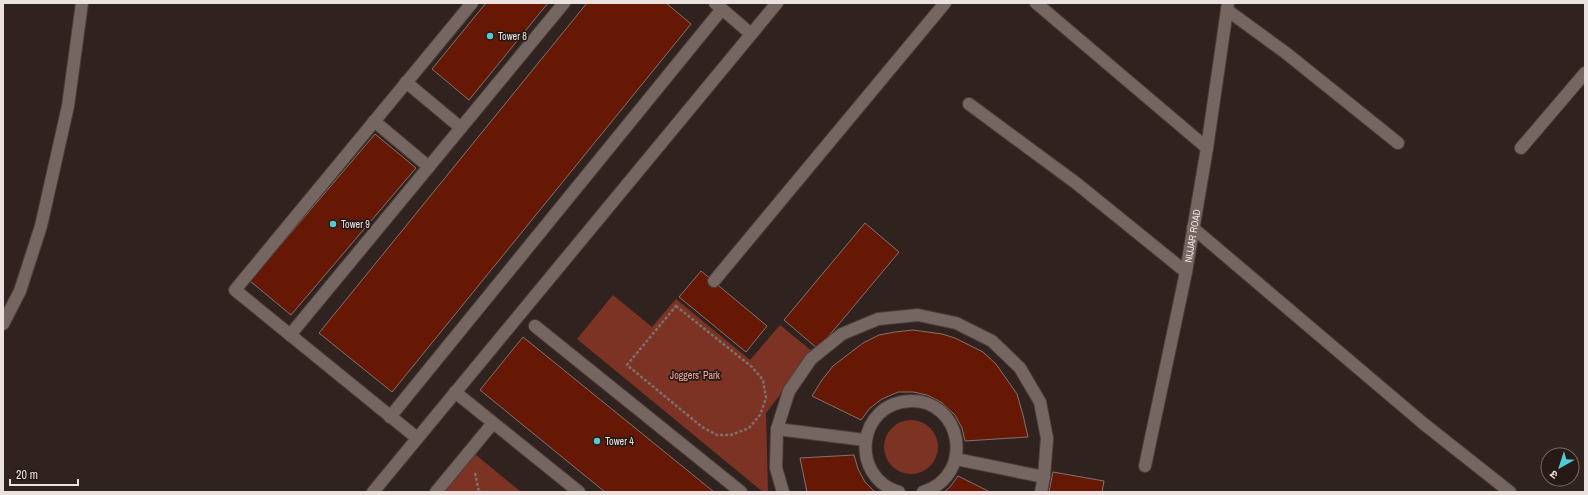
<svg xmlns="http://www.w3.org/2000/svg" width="1588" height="495" viewBox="0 0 1588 495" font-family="'Archivo Narrow','Noto Sans Devanagari',sans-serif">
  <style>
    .park { fill: #7c3323 }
    .building { fill: #671805; stroke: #83726e }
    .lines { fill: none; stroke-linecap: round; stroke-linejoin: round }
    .minor-casing { stroke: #4b3f3c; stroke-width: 14 }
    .path { stroke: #7c716e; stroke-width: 2.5; stroke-dasharray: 3 2; stroke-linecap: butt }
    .minor { stroke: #766662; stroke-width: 12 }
    .poi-dot { fill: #51ccd3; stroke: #261916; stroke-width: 1.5 }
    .labels { text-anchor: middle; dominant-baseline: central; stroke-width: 3.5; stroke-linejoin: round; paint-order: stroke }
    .poi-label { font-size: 10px; fill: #ebe2df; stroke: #261916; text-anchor: start }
    .street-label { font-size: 10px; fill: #ebe2df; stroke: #261916 }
    .park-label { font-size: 10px; fill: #f4ad9c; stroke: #261916 }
  </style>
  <rect width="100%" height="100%" fill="#30231f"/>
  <g class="park">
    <polygon points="613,295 652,327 676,299 750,360 780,325 813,352 766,413 768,492 763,492 577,339"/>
    <circle cx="911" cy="447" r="27"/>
    <polygon points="470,450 521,492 436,492"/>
  </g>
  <g class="building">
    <polygon points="486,3 548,3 469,100 432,69"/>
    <polygon points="587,3 666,3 691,24 392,392 319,333"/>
    <polygon points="375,134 416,168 291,315 250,281"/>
    <polygon points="865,223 899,252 818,349 784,320"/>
    <polygon points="701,271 767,326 746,352 679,297"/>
    <polygon points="913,330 942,334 955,338 983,352 996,364 1017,394 1023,415 1028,437 965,441 962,428 955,415 941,402 927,395 913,392 898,392 882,399 870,408 861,420 812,396 822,380 833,366 863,343 879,335 895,332"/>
    <polygon points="523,337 714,492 605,492 480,390"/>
    <polygon points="854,455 858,469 865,482 875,492 807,492 800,458"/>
    <polygon points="1053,472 1104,481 1102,492 1049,492"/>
    <polygon points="958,476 990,492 944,492 950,487"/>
  </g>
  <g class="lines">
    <defs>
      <g id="minor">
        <polyline points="715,3 751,34"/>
        <polyline points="1036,3 1207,148"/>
        <polyline points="1227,10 1286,53 1398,143"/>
        <polyline points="406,82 461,128"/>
        <polyline points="969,104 1076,183 1186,272"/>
        <polyline points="374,121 429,167"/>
        <polyline points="1521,148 1585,73"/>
        <polyline points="1193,228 1424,424 1510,492"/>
        <polyline points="714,281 945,3"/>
        <polyline points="3,324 20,291 41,226 68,106 82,3"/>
        <polyline points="535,326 741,492"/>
        <polyline points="290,335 564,3"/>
        <polyline points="455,392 579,492"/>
        <polyline points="390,417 722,9"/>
        <polyline points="777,429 865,440"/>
        <polyline points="417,438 235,290 472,3"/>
        <polyline points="956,459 1044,477"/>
        <path id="s1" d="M 1145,466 L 1186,272 L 1207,148 L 1228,3"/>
        <polyline points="373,492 777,3"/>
        <polyline points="436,492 493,423"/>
        <polyline points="783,492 776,468 777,429 789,391 811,359 842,334 878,319 918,315 956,323 992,341 1020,368 1040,402 1047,438 1044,477 1041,492"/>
        <path d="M 899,492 C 849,477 857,403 910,401 C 962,399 976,475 923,492"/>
      </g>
    </defs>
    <use href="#minor" class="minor-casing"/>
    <g class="path">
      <polygon points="676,306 752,367 763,380 766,398 760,415 749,428 731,435 717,435 702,427 627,365"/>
      <polyline points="475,473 479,492"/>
      <polyline points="480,492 488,492"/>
    </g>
    <use href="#minor" class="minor"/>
  </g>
  <g class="poi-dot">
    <circle cx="490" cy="36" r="4"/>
    <circle cx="333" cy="224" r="4"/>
    <circle cx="597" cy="441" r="4"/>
  </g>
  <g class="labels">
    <g class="poi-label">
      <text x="498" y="36">Tower 8</text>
      <text x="341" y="224">Tower 9</text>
      <text x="605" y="441">Tower 4</text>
    </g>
    <g class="street-label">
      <text stroke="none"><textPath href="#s1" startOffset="235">NIJJAR ROAD</textPath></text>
    </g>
    <g class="park-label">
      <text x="695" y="375">Joggers' Park</text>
    </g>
  </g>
  <rect width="1588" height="495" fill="none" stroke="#ebe2df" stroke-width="8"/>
  <g transform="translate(1560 467) rotate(219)"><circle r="19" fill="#261916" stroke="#756966"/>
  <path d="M0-3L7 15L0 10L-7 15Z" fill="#51ccd3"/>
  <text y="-6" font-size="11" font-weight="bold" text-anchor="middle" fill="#ebe2df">उ</text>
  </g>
  <path d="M10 479v6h68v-6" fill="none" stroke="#ebe2df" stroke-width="2"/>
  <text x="16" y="479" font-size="12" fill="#ebe2df" stroke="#261916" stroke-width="3" paint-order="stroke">20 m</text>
</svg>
